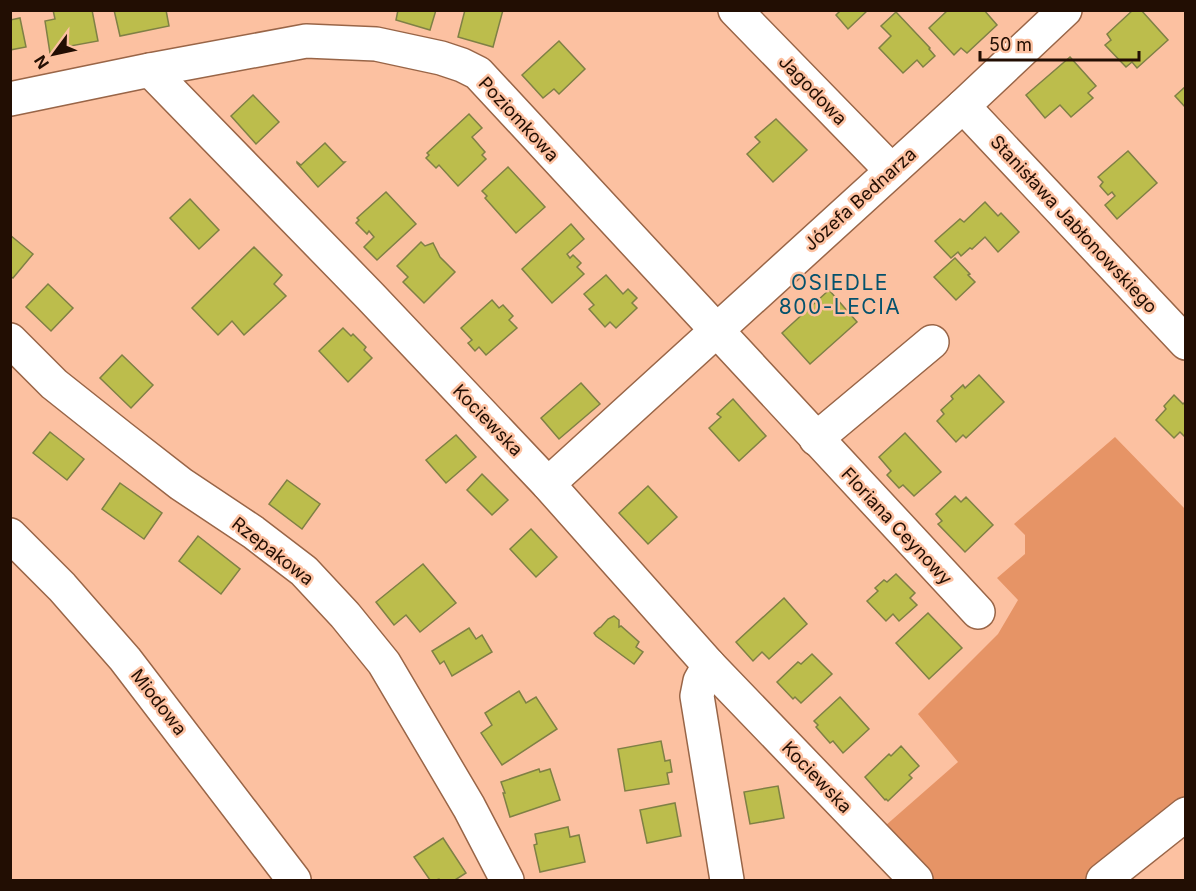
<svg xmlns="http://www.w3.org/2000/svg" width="1196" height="891" viewBox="0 0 1196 891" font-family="Inter,sans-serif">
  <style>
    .grass { fill: #e69466 }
    .building { fill: #bcbd4c; stroke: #7f8045; stroke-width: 1.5 }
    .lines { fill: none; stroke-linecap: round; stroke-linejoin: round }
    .minor-casing { stroke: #996547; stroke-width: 36 }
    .major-casing { stroke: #996547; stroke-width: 36 }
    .minor { stroke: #fff; stroke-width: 33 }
    .major { stroke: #fff; stroke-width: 33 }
    .labels { text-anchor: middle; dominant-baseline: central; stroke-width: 5; stroke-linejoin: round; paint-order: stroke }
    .street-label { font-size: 18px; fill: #220e03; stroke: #fcc1a1 }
    .quarter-label { font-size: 21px; letter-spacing: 1.5px; fill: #04526d; stroke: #fcc1a1 }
  </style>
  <rect width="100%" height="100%" fill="#fcc1a1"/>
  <polygon class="grass" points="1115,437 1185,509 1185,798 1084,880 933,880 885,826 958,762 918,714 998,634 1018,600 997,578 1025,554 1025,535 1014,524"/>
  <g class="building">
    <polygon points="53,10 92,10 98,41 70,46 71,49 50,53 45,21 55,19"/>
    <polygon points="114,10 166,10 169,26 120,36"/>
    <polygon points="398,10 436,10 430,30 396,20"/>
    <polygon points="465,10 503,10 493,47 458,37"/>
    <polygon points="841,10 868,10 848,29 836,15"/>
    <polygon points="948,10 984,10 997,25 967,53 961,48 954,55 929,28"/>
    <polygon points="1133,10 1141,10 1168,40 1137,68 1132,62 1126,67 1105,45 1111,40 1107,34"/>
    <polygon points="896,12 930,48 929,49 935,56 923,67 917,60 903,73 879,48 891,36 881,26"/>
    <polygon points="20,18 26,47 10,50 10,20"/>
    <polygon points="559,41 585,69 559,94 554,89 543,98 522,75"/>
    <polygon points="1070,57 1096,86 1088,93 1093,98 1071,117 1060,105 1045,118 1026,95"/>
    <polygon points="1186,86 1186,108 1175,96"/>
    <polygon points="253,95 279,122 256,144 231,116"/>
    <polygon points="469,114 482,128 472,137 485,152 482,155 486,159 458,186 439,165 436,168 426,158 429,155 427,153"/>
    <polygon points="776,119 807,150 773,182 747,154 760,142 755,137"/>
    <polygon points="325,143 343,162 345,162 318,187 297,163 297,162 301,165"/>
    <polygon points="1128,151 1157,183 1117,219 1105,205 1115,196 1112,192 1108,195 1100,186 1103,182 1098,177"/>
    <polygon points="508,167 545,207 516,233 485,198 487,196 482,191"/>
    <polygon points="386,192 416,224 377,260 364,247 374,237 369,231 367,234 356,223 359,220 357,218"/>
    <polygon points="190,199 219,230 199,249 170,218"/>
    <polygon points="985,202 998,216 1001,213 1019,232 998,252 985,237 972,249 970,248 961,256 958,252 951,258 935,241 960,219 964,222"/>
    <polygon points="571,224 584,239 567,254 570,258 573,255 581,263 577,267 584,274 552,303 522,269"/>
    <polygon points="10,235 33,254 13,278 10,276"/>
    <polygon points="421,242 425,246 433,243 440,257 455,272 424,303 403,282 408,277 397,266"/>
    <polygon points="254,247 282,275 274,284 286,296 244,335 232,321 218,335 192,308"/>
    <polygon points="955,258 970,274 968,275 975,282 956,300 934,277"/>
    <polygon points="606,275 623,294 628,289 637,298 632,303 637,308 616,328 610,322 605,327 589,309 594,305 584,294"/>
    <polygon points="48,284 73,308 51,331 26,307"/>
    <polygon points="829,290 857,322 810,364 782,333"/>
    <polygon points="492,300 499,308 503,305 513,316 509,320 517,328 486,355 479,347 475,351 468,343 472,340 461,328"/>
    <polygon points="343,328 351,336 353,334 366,347 364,350 372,358 348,382 319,351"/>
    <polygon points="122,355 153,385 131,408 100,378"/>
    <polygon points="979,375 1004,402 966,438 963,435 956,442 937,421 944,414 941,410 953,399 951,396 963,385 965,388"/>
    <polygon points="581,383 600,404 559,439 541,418"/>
    <polygon points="1174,395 1183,404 1186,401 1185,437 1180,432 1174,438 1156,420 1166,409 1164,406"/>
    <polygon points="733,399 766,436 739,461 709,428 721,417 717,414"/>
    <polygon points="50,432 84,459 67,480 33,453"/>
    <polygon points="905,433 941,472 914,496 903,485 899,488 887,475 891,471 879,457"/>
    <polygon points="456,435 476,457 446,483 426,460"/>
    <polygon points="482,474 508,500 492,515 467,490"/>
    <polygon points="287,480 320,504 302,529 269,504"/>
    <polygon points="120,483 162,513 144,539 102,509"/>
    <polygon points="648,486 677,517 648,544 619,513"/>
    <polygon points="955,496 961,502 966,497 993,525 965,552 938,524 942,521 936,514"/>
    <polygon points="531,529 557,557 536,577 510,549"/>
    <polygon points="198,536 240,569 221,594 179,561"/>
    <polygon points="423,564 456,603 420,632 406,615 394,625 376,602"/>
    <polygon points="896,574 915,593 910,598 917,605 899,621 893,614 886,621 867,601 878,591 875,588 884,580 887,582"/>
    <polygon points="784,598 807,624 769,659 762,652 753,661 736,642"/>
    <polygon points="928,613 962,648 929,679 896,643"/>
    <polygon points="614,616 619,620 619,627 621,626 639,642 636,647 643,652 634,664 596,636 594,633 599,628 601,627 608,619"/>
    <polygon points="469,628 476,639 482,635 492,652 452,676 444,661 440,664 432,651"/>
    <polygon points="812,654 832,674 801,703 795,697 793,699 777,682 798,662 801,664"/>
    <polygon points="519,691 526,703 536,697 557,729 502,765 481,733 492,725 485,713"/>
    <polygon points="840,697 869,729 843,753 833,741 830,743 816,727 818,725 814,721"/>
    <polygon points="661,741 665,761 670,760 672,772 667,773 669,784 625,791 618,749"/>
    <polygon points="901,746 919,766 909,775 912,778 888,801 886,799 885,800 865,777 889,754 891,756"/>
    <polygon points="539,769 540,772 550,769 560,800 510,817 503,793 505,793 501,782"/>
    <polygon points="778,786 784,818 750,824 744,792"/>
    <polygon points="675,803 681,836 647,843 640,810"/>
    <polygon points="568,827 570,837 579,835 585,862 540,872 534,845 537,844 535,834"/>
    <polygon points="443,838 466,873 455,880 440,880 439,879 436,880 430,880 414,857"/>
  </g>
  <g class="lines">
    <defs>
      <g id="minor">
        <polyline points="735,10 891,170"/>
        <polyline points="150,70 306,41 376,44 441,58 462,65 478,73 978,612"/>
        <polyline points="10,99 150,70 370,296 548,484 709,665 916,880"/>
        <polyline points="963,106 1186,343"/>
        <polyline points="10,340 54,384 122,438 181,484 253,532 304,571 345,615 384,663 469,807 507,880"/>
        <polyline points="816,439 932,342"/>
        <polyline points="548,484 963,106 1065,10"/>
        <polyline points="709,665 700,681 697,696 727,880"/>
        <polyline points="1103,880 1186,814"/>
      </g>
      <polyline id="major" points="10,535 62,587 125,659 294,880"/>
    </defs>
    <use href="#minor" class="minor-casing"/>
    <use href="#major" class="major-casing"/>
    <use href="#minor" class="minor"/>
    <use href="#major" class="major"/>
  </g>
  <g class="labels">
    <g class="street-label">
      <text transform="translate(813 90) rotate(46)">Jagodowa</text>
      <text transform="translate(519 119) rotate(47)">Poziomkowa</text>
      <text transform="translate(860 199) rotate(-42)">Józefa Bednarza</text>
      <text transform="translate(1074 224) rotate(47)">Stanisława Jabłonowskiego</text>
      <text transform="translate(488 420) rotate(46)">Kociewska</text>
      <text transform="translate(897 526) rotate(47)">Floriana Ceynowy</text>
      <text transform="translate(273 551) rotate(38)">Rzepakowa</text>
      <text transform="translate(159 702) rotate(52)">Miodowa</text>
      <text transform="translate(817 777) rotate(46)">Kociewska</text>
    </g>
    <g class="quarter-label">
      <text x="840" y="282">OSIEDLE<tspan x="840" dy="24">800-LECIA</tspan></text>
    </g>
  </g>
  <rect width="1196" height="891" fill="none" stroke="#220e03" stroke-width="24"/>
  <g transform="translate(54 54) rotate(237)" stroke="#fcc1a1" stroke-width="4.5" paint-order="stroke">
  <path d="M0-4.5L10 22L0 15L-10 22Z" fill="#220e03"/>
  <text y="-9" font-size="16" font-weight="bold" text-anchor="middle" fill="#220e03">N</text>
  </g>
  <path d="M980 51v9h159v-9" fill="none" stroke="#220e03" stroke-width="3"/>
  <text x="989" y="51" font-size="18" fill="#220e03" stroke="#fcc1a1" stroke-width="4.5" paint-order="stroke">50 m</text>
</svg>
